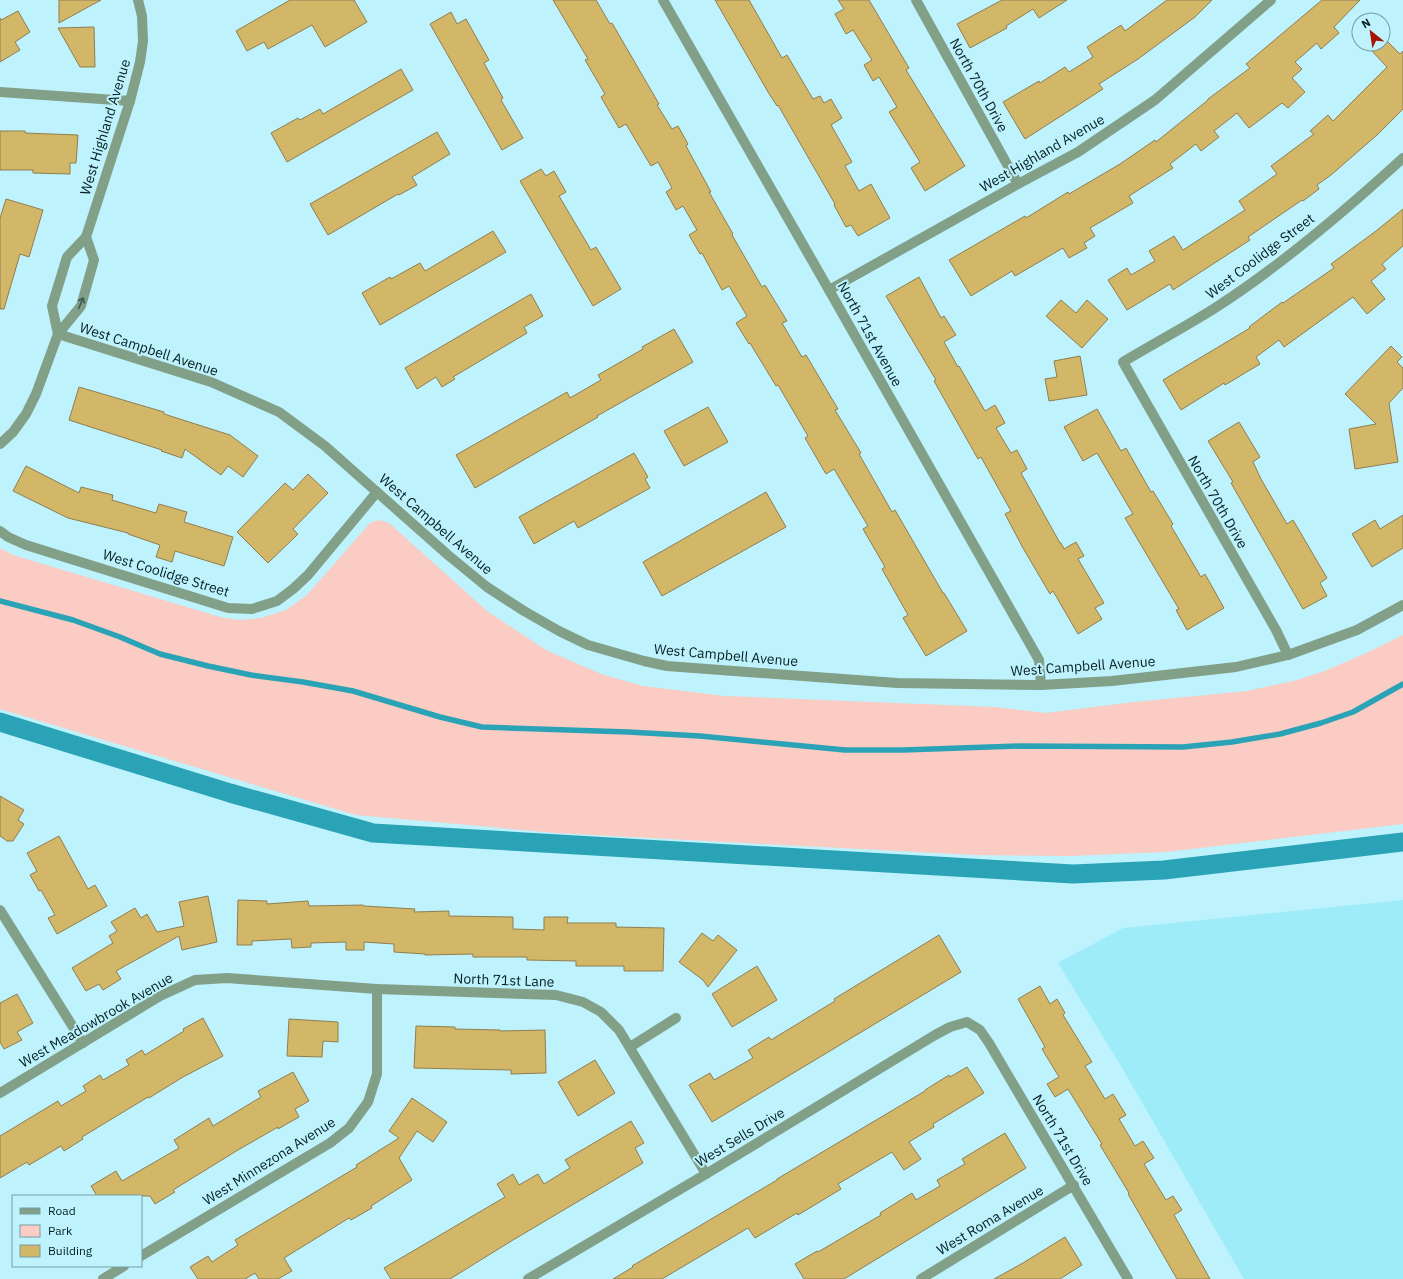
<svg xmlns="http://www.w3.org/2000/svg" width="1403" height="1279" viewBox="0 0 1403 1279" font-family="'IBM Plex Sans',sans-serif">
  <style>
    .built { fill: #9eebfa }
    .green { fill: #faccc3 }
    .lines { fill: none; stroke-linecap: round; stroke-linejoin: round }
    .stream { stroke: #2ba3b6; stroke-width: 5.5 }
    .canal { stroke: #2ba3b6; stroke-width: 19 }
    .building { fill: #d3b768; stroke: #8f7e4f }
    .minor { stroke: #829f88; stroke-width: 10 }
    .oneway { stroke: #3d5951 }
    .labels { text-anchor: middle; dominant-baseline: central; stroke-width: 4; stroke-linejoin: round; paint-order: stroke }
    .street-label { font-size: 14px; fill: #041f24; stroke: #bef2fc }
  </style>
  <rect width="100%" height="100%" fill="#bef2fc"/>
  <polygon class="built" points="1403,900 1403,1279 1244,1279 1121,1066 1058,963 1123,928"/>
  <polygon class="green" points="379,520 389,523 487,611 546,650 601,674 643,686 725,696 995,707 1046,713 1134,702 1247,691 1297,680 1322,672 1362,655 1403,635 1403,824 1166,852 1070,856 973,855 556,833 356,815 0,709 0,548 13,555 220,617 239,620 261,618 286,610 307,595 370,523"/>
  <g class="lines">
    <polyline class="stream" points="0,601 73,620 120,637 160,654 208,666 251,675 303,682 353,691 440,717 482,727 628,732 700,736 845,750 903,750 1021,746 1183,747 1232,742 1280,734 1321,723 1353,712 1403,684"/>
    <polyline class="canal" points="0,722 230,793 373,833 1073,874 1164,870 1403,842"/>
  </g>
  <g class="building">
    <polygon points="59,0 101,0 59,23"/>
    <polygon points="290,0 354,0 367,22 325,47 312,25 268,49 264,42 247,51 236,31"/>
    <polygon points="553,0 596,0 610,24 612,23 659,104 657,105 672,129 678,126 688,144 686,146 711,192 709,192 733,234 732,235 762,287 765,285 787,321 782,323 802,357 806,355 838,409 835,410 861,453 859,454 892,512 895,510 943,593 944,593 967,631 926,656 903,618 908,615 882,569 885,567 863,529 868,526 834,469 826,474 805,438 808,436 778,385 776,386 750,343 749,344 736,323 747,316 729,286 722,290 702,253 700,254 689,235 697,230 683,206 676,210 666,192 672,188 658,162 651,166 626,124 619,128 601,97 605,94 585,60 588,59"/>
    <polygon points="715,0 749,0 782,58 787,55 813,99 820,96 824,103 831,99 842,118 831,125 852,162 845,166 859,191 871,184 890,218 858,236 851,225 846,227 834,205 835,204 778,105 777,106 768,92"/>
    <polygon points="838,0 869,0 909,68 906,70 965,166 925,191 911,168 920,162 889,112 897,107 879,77 873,81 864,65 872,60 853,30 846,34 835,14 844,9"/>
    <polygon points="1002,0 1067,0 1039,18 1033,9 1006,26 1007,28 970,48 957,24"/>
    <polygon points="1167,0 1212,0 1195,17 1138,59 1099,84 1103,89 1025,139 1003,102 1039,81 1040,83 1065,67 1069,72 1093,57 1087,47 1121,25 1125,31"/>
    <polygon points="1322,0 1360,0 1334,27 1339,33 1321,49 1317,43 1295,62 1302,69 1292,78 1305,92 1288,108 1282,103 1249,128 1237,113 1214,131 1219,137 1201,151 1196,144 1170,164 1173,168 1129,196 1133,203 1090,228 1095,236 1084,243 1087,248 1069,258 1063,248 1015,276 1012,271 971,296 949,260 1025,216 1026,218 1068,192 1069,194 1120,164 1155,140 1156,142 1208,100 1208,99 1250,68 1246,64"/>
    <polygon points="18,11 30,32 15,42 20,50 0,62 0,18 1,20"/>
    <polygon points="451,12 457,24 466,19 489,60 484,63 503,98 501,100 523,138 502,150 430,24"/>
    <polygon points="94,27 95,67 80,67 58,28"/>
    <polygon points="1383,37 1400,54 1403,51 1403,109 1377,135 1331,175 1317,185 1319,189 1303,201 1302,200 1248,237 1250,240 1173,290 1170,284 1127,310 1108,280 1127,268 1131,275 1155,261 1149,251 1174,236 1183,250 1245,210 1239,201 1277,174 1271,166 1314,134 1310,131 1328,115 1333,121 1387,67 1371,50 1376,44 1383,44"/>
    <polygon points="401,69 413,90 287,162 271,133 298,118 300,120 320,109 323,114"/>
    <polygon points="0,131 25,131 25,133 78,135 76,163 70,163 70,174 33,173 33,170 0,170"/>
    <polygon points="437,132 450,154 412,177 417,185 399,195 398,194 328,235 310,204"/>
    <polygon points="541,169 546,176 554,171 566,192 559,196 591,250 596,247 621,289 593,306 520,181"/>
    <polygon points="6,199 43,210 29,257 20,254 4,309 0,309 0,218"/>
    <polygon points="1403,209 1403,246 1382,264 1386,269 1371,281 1385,299 1367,314 1353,297 1284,347 1279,340 1256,357 1260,364 1225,385 1224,383 1181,410 1163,380 1250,328 1249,327 1282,302 1283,303 1334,268 1331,264 1376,231"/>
    <polygon points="493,231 506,252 380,325 362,293 390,277 391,279 420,263 425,271"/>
    <polygon points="919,277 941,318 944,316 956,335 944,342 958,367 959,366 985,411 995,405 1005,423 996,428 1011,453 1017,450 1027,469 1021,473 1060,543 1061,543 1064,549 1076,542 1084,556 1078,559 1104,603 1095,608 1102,619 1078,634 1053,591 1050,594 1023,548 1005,514 1011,511 981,457 978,459 934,381 936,380 886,296"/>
    <polygon points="531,294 543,316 524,327 527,333 453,377 455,379 442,387 436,377 417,389 405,368"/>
    <polygon points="1061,300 1076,313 1087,300 1108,319 1082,348 1046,316"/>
    <polygon points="674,329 693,362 597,416 598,417 475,488 456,455 567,392 570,398 601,380 598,375 643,349 642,347"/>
    <polygon points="1391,346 1402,357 1397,362 1403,368 1403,388 1389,403 1398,462 1355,469 1349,429 1376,424 1345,394"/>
    <polygon points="1080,356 1087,395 1049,401 1045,379 1057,377 1054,361"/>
    <polygon points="79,387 164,412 164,414 230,435 258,456 243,477 228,466 221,475 185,449 182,458 161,451 162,450 69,420"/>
    <polygon points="708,407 728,442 684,466 664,431"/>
    <polygon points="1097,409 1121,451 1126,448 1151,492 1153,491 1173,524 1171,526 1201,577 1205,574 1224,608 1187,630 1176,610 1179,609 1125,518 1133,514 1097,453 1083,461 1064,427"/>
    <polygon points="1239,422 1260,457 1253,462 1261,479 1287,524 1293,520 1327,578 1320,583 1327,596 1303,609 1231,483 1233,482 1208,441"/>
    <polygon points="634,453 648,477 645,479 650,488 578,528 574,521 534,544 519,517"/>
    <polygon points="26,466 79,493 81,487 113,495 112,500 156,513 159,504 187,512 184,522 233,537 224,566 175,551 172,562 156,557 160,545 128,534 128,533 68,518 13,491"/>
    <polygon points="308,474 328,493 293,529 298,534 268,563 237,532 285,483 293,490"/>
    <polygon points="766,492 786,527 662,596 643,562"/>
    <polygon points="1403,515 1403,548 1372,567 1352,534 1375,520 1380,529"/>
    <polygon points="0,796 24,810 18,820 24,824 13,841 7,841 0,836"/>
    <polygon points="59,836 88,889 95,885 107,906 57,934 48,918 55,915 41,890 39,891 30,875 37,871 27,853"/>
    <polygon points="208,896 217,942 182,950 179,936 116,971 121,979 103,990 99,984 86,991 72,968 113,943 109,936 117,931 111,922 135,908 141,918 147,914 157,932 184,926 179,902"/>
    <polygon points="238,900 267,901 267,904 308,901 309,906 363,905 364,906 415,909 414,912 449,911 449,916 513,917 513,929 544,930 544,917 568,917 567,923 616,923 616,927 664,928 663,971 624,971 624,966 576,966 576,961 527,960 527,957 473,957 473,954 425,955 425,954 394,952 394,944 364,942 364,950 346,950 346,942 311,943 311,947 292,948 291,939 252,941 252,945 237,945"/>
    <polygon points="702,933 713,941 718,935 737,950 708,987 703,980 679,962"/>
    <polygon points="939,935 961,972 712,1122 689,1085 710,1073 714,1080 753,1058 748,1050 769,1037 771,1040 835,1001 834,999"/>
    <polygon points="757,966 777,1000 732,1027 712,994"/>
    <polygon points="1040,986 1050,1004 1057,999 1065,1013 1063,1015 1092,1062 1085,1066 1105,1099 1113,1094 1126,1115 1119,1119 1135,1146 1143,1141 1154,1158 1144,1164 1166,1200 1173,1196 1182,1210 1174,1215 1210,1279 1177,1279 1128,1194 1129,1193 1100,1145 1102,1144 1068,1089 1055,1097 1047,1084 1059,1077 1042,1049 1045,1047 1018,999"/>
    <polygon points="17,994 33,1023 17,1032 22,1040 4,1049 0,1042 0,1003"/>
    <polygon points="203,1018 223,1056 183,1077 149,1098 148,1097 82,1137 83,1139 64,1151 61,1146 29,1165 27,1162 0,1178 0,1136 58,1101 61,1106 86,1091 83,1086 100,1075 103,1080 129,1065 126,1060 142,1050 145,1055 184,1031 183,1029"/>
    <polygon points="289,1019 338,1022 338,1042 323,1041 322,1057 287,1056"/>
    <polygon points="416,1026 455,1027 455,1029 500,1030 500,1031 545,1030 546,1073 511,1074 511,1070 414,1068"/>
    <polygon points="595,1060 615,1093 578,1116 558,1082"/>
    <polygon points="967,1067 984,1093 933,1124 934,1127 909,1142 921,1159 904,1170 892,1152 838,1184 841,1189 798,1215 797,1213 755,1238 748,1228 662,1279 613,1279 633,1267 632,1266 777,1180 777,1179 925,1091 925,1090 949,1075 950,1077"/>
    <polygon points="293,1072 309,1101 295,1109 299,1117 278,1129 278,1127 238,1150 173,1190 175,1192 155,1204 150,1196 97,1196 91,1186 116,1171 122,1181 179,1148 174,1140 209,1118 213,1126 261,1097 258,1091"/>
    <polygon points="412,1098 447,1122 433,1142 417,1131 399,1158 412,1180 371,1206 372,1208 351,1220 349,1218 284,1258 292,1271 278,1279 259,1279 255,1273 245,1279 198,1279 190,1267 208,1256 212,1262 238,1245 235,1240 357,1167 356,1165 399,1138 389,1131"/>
    <polygon points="631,1121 644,1143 635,1148 643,1163 513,1240 450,1279 391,1279 384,1268 505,1197 497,1184 513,1174 519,1185 538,1174 544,1184 570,1168 565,1160"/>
    <polygon points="1005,1133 1026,1168 844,1279 804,1279 795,1264 817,1251 818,1252 881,1215 880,1213 912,1193 916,1200 940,1186 937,1180 965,1164 962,1159"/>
    <polygon points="1065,1237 1082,1265 1060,1279 994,1279 1023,1263"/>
  </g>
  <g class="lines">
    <g class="minor">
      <polyline points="663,0 829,290 1039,660 1041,685"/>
      <polyline points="916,0 1018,184"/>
      <polyline points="0,92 130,101"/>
      <polyline points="829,290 1018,184 1078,152 1155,100 1271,0"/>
      <polyline points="58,334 211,382 279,412 325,446 448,555 487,587 524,611 559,631 588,645 644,661 667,666 897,683 1041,685 1112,681 1236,667 1288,655 1357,630 1403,605"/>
      <polyline points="58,334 52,306 67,257 86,237 130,101 140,62 143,41 142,16 138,0"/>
      <polyline points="0,444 13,432 26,414 36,394 58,334 81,306 94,260 86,237"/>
      <polyline points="0,531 8,537 26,545 228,608 252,609 277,601 293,589 308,575 377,492"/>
      <path d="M 1288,655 L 1276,630 L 1123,362 C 1153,344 1185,327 1215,308 C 1282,265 1344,212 1403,158"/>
      <polyline points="0,910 83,1043"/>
      <polyline points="630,1047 676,1018"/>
      <polyline points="0,1093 160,996 195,980 227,978 377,989 556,995 583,1002 601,1012 619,1030 706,1174"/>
      <polyline points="141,1256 330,1143 349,1128 368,1102 377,1074 377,989"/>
      <polyline points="103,1279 124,1266"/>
      <polyline points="528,1279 706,1174 935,1035 950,1027 967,1022 980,1030 989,1043 1128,1279"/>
      <polyline points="921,1279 1074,1185"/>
    </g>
  </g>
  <defs><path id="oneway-shaft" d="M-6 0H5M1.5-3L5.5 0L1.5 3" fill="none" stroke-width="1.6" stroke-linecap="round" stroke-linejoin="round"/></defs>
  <use class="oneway" href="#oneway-shaft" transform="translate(81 303) rotate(-67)"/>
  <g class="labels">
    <g class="street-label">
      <text transform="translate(979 85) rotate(61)">North 70th Drive</text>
      <text transform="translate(105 127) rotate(-73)">West Highland Avenue</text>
      <text transform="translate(1042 153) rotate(-30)">West Highland Avenue</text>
      <text transform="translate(1260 256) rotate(-37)">West Coolidge Street</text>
      <text transform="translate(870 334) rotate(61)">North 71st Avenue</text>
      <text transform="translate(149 349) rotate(18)">West Campbell Avenue</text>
      <text transform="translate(1218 502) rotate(60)">North 70th Drive</text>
      <text transform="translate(436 524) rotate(41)">West Campbell Avenue</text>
      <text transform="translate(166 573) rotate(17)">West Coolidge Street</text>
      <text transform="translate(726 655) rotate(5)">West Campbell Avenue</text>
      <text transform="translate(1083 666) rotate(-4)">West Campbell Avenue</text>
      <text transform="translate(504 980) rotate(2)">North 71st Lane</text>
      <text transform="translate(96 1020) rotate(-30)">West Meadowbrook Avenue</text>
      <text transform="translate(740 1137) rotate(-31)">West Sells Drive</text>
      <text transform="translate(1063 1140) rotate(59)">North 71st Drive</text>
      <text transform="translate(269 1161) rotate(-32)">West Minnezona Avenue</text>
      <text transform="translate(990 1220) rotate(-31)">West Roma Avenue</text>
    </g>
  </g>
  <rect x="12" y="1195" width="130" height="72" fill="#bef2fc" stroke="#749ea6"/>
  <rect x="20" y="1208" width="20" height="6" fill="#829f88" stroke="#749ea6"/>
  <text x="48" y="1215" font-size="12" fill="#041f24">Road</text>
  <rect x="20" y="1225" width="20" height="12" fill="#faccc3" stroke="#749ea6"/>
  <text x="48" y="1235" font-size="12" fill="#041f24">Park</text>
  <rect x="20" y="1245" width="20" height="12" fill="#d3b768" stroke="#749ea6"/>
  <text x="48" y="1255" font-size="12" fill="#041f24">Building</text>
  <g transform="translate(1371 32) rotate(330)"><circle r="19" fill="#bef2fc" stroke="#749ea6"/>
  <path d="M0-3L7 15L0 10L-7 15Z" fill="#a61301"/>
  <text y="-6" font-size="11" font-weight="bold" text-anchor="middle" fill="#041f24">N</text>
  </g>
</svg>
